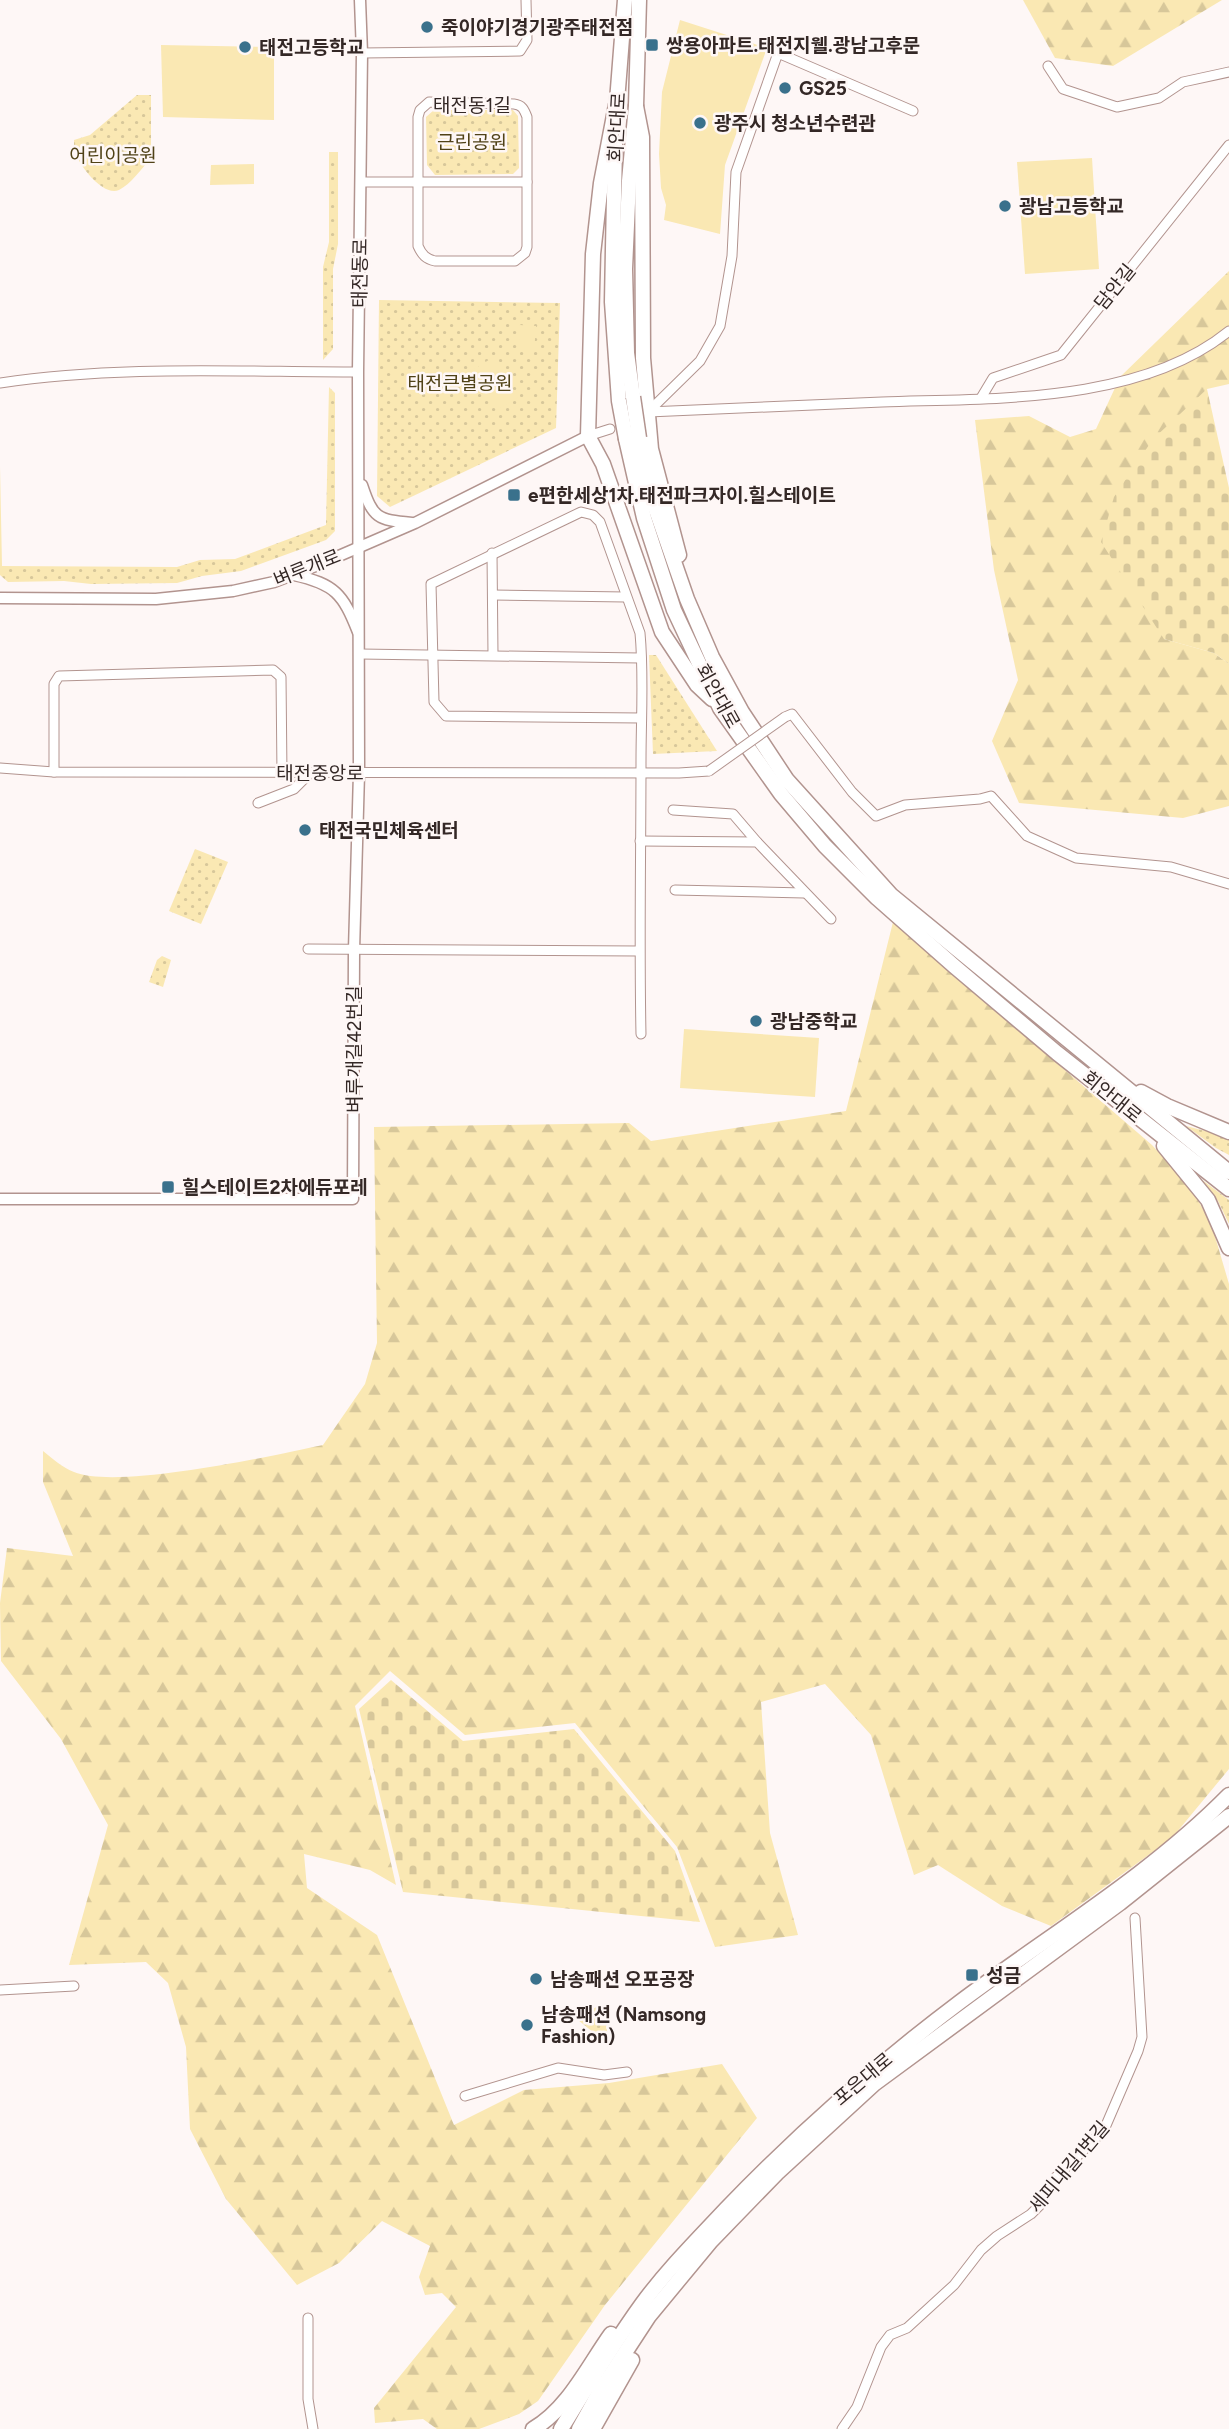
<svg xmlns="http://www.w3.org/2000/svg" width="1229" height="2429" viewBox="0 0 1229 2429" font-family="Figtree,'Noto Sans KR',sans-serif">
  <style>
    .grass { fill: url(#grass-dots) }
    .forest { fill: url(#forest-firs) }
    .cemetery { fill: url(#cemetery-stones) }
    .garden { fill: #fae8b3 }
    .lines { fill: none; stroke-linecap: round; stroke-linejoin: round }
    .minor-casing { stroke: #b2948f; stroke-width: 11 }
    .tertiary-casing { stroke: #b2948f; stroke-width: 13 }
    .trunk-casing { stroke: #b2948f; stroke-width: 17 }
    .minor { stroke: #fff; stroke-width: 9 }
    .tertiary { stroke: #fff; stroke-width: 10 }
    .trunk { stroke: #fff; stroke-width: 14 }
    .minor-bridge-casing { stroke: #b2948f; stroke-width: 11; stroke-linecap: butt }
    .trunk-bridge-casing { stroke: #b2948f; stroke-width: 17; stroke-linecap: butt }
    .minor-bridge { stroke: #fff; stroke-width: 9 }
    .trunk-bridge { stroke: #fff; stroke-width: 14 }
    .poi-dot { fill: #3a718c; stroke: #fef7f6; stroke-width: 2.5 }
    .labels { text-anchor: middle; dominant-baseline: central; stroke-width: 5; stroke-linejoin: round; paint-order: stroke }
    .poi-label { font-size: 19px; font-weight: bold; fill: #342826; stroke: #fef7f6; text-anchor: start }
    .street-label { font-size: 19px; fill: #342826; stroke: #fef7f6 }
    .park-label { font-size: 19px; fill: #504217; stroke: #fef7f6 }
  </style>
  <defs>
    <pattern id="grass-dots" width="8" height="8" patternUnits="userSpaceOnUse" patternTransform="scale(1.75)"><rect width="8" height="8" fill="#fae8b3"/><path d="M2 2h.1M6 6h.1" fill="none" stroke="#d7c79a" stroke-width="1.8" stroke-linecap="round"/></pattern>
    <pattern id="forest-firs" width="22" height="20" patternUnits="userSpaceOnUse" patternTransform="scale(1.75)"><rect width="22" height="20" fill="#fae8b3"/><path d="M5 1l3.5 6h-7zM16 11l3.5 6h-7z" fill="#d7c79a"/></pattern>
    <pattern id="cemetery-stones" width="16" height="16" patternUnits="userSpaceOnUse" patternTransform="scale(1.75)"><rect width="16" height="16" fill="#fae8b3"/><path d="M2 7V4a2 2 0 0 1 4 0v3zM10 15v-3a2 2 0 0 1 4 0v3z" fill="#d7c79a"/></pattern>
  </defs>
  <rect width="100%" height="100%" fill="#fef7f6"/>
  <g class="grass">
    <path d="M 137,95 L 151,95 L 151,158 C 142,168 131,184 119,190 C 103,197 79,165 75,152 C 74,150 74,143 74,140 L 90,135 Z"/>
    <polygon points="434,110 513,110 518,116 519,168 513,174 435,175 427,165 426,117"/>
    <polygon points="329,152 338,152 338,244 333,269 333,349 323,360 323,267 329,242"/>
    <polygon points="379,300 560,303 556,428 390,507 377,496"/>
    <polygon points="329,387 335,393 335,531 326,540 241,571 202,576 177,583 91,584 64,581 8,582 0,575 0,466 2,566 177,567 200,560 235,559 326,525"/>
    <polygon points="649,655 656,655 717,751 653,754"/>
    <polygon points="195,849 228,862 201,924 169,911"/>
    <polygon points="162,956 171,960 163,987 149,982 157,960"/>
    <polygon points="1186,1126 1229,1137 1229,1155 1216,1148"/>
    <polygon points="1201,1179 1229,1200 1229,1224 1218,1201"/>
    <polygon points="597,2007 606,2023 609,2045 573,2016"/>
  </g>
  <g class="forest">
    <polygon points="1023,0 1222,0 1113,66 1055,58"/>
    <polygon points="1229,271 1229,384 1207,389 1164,639 1214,653 1229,664 1229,806 1183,818 1019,803 992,741 1018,680 994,570 975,420 1029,416 1070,437 1096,429 1120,377"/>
    <path d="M 893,922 L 1152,1145 L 1192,1189 L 1212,1226 L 1229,1284 L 1229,1769 L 1172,1838 L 1051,1926 L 1002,1906 L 938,1865 L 914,1875 L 871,1735 L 825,1684 L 761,1702 L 770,1833 L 798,1935 L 715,1947 L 677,1847 L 575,1723 L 465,1735 L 390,1671 L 355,1706 L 396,1885 L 370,1870 L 304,1854 L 307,1888 L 377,1935 L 454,2125 L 524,2090 L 609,2083 L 722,2064 L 757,2118 L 605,2305 L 538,2401 L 519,2414 L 479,2429 L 437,2429 L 423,2419 L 375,2423 L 374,2408 L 456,2307 L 442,2293 L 425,2295 L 419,2277 L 430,2246 L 382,2221 L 339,2263 L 297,2285 L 226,2199 L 190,2129 L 186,2047 L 168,1983 L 146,1962 L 69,1965 L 108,1825 L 61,1739 L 1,1661 L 0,1603 L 7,1548 L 73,1556 L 43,1482 L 43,1451 C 52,1458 63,1468 74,1472 C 117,1490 272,1456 323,1445 L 365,1384 L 377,1343 L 374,1127 L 629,1123 L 651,1141 L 846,1111 Z"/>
  </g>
  <g class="cemetery">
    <polygon points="1207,389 1229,488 1229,664 1214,653 1164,639 1101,542 1114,497 1153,439"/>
    <polygon points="391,1680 463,1741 574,1729 675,1851 700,1922 403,1892 359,1709"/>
  </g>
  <g class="garden">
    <polygon points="680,20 767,48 725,165 720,234 664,220 666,205 661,188 659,154 662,92"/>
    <polygon points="161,45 274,47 274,120 163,117"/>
    <polygon points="1092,158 1099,269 1025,274 1017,162"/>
    <polygon points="254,164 254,184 210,185 211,165"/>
    <polygon points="520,325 536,326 534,352 520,352"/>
    <polygon points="492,358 518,397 497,410 471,371"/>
    <polygon points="684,1029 819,1038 815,1097 680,1088"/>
  </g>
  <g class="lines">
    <defs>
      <g id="minor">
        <polyline points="362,53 520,51 527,40 526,0"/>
        <polyline points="1048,66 1063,89 1117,107 1159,98 1183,82 1229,72"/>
        <path d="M 429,102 L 514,104 C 522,105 524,109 527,117 L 527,247 L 525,253 L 515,261 L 435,261 C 426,259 422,255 418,246 L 418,117 L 420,110 Z"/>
        <polyline points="362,182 527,182"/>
        <path d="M 0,383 C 118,365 239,372 358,372"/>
        <polyline points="981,398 993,378 1061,355 1229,145"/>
        <path d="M 648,412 C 726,409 804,406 882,402 C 993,398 1139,404 1229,331"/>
        <polyline points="647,413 700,361 720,326 732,256 736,172 778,53 913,111"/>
        <polyline points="588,436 610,429"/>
        <polyline points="492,553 493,655"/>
        <polyline points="493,595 625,597"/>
        <polyline points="360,654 640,658"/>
        <polyline points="785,717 792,714 852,792 876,816 905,805 980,799 991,796 1027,836 1076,858 1171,867 1229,884"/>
        <path d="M 641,718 L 446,716 L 434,702 L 431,584 L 581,512 L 593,515 L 600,522 L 640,633 C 644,675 641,719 641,761 C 641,852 639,943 641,1034"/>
        <polyline points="0,768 54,772 679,773 709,771"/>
        <polyline points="54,772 54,684 59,676 273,670 281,677 282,774"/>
        <polyline points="258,803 294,789 309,774"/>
        <polyline points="673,810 733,814 757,842"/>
        <polyline points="640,841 757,842 831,919"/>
        <polyline points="675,890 804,893"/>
        <polyline points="308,949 639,951"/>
        <polyline points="0,1990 74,1986"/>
        <polyline points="465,2096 558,2068 604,2075 627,2072"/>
        <polyline points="308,2318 308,2399 313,2429"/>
        <polyline points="842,2429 857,2407 881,2347 890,2335 907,2328 954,2285 981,2250 997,2236 1031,2214 1040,2205 1056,2177 1104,2130 1138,2051 1142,2037 1135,1918"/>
      </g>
      <g id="tertiary">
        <path d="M 362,485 C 373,518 377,520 412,523"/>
        <path d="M 294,575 C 335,584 343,594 358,632"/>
        <polyline points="0,598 156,599 233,591 274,582 318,565 415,523 588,436"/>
        <polyline points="0,1199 353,1199 354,950 359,773 358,372 362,53 360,0"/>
      </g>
      <g id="trunk">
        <polyline points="616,105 601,183 593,254 588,436 603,464 662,632 697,685 712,699"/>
        <polyline points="636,106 642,137 643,358 651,449 679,555"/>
        <polyline points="616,114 625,0"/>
        <polyline points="615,144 612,302 619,401"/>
        <polyline points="633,397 627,353 625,269 629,181 636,106 639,0"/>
        <polyline points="639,438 655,507 687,599 712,657 742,712 787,780 891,895 1229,1172"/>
        <polyline points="626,439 644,518 674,610 720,708 781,794 825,846 877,898 954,966 1057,1053 1229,1189"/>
        <polyline points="1141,1092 1167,1106 1229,1132"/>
        <polyline points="1164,1146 1208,1200 1229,1248"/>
        <path d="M 533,2429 C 568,2409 588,2366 611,2334"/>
        <path d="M 561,2429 C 587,2387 613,2344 642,2304 C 667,2270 697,2240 726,2209 C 800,2132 875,2066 960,2002 C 1051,1934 1149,1876 1229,1795"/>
        <polyline points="579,2429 600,2391 649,2316 711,2241 777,2173 874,2084 1120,1903 1229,1816"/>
        <polyline points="593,2429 632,2360"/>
      </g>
    </defs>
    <use href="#minor" class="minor-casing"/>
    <use href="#tertiary" class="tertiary-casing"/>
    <use href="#trunk" class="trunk-casing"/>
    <use href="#minor" class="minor"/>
    <use href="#tertiary" class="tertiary"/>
    <use href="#trunk" class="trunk"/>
    <defs>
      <polyline id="minor-bridge" points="709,771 785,717"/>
      <g id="trunk-bridge">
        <polyline points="633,397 639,438"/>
        <polyline points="619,401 626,439"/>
      </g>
    </defs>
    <use href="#minor-bridge" class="minor-bridge-casing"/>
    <use href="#trunk-bridge" class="trunk-bridge-casing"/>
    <use href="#minor-bridge" class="minor-bridge"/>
    <use href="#trunk-bridge" class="trunk-bridge"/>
  </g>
  <g class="poi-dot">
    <circle cx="427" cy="27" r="7"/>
    <rect x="645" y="38" width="14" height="14" rx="3.5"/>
    <circle cx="245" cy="47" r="7"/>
    <circle cx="785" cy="88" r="7"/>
    <circle cx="700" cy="123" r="7"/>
    <circle cx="1005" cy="206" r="7"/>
    <rect x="507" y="488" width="14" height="14" rx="3.5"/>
    <circle cx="305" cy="830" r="7"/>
    <circle cx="756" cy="1021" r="7"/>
    <rect x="161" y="1180" width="14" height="14" rx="3.5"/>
    <rect x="965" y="1968" width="14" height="14" rx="3.5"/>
    <circle cx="536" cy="1979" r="7"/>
    <circle cx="527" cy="2025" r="7"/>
  </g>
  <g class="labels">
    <g class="poi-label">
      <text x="441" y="27">죽이야기경기광주태전점</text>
      <text x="666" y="45">쌍용아파트.태전지웰.광남고후문</text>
      <text x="259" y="47">태전고등학교</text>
      <text x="799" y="88">GS25</text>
      <text x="714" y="123">광주시 청소년수련관</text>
      <text x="1019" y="206">광남고등학교</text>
      <text x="528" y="495">e편한세상1차.태전파크자이.힐스테이트</text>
      <text x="319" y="830">태전국민체육센터</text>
      <text x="770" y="1021">광남중학교</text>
      <text x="182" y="1187">힐스테이트2차에듀포레</text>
      <text x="986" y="1975">성금</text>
      <text x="550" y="1979">남송패션 오포공장</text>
      <text x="541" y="2014">남송패션 (Namsong<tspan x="541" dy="22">Fashion)</tspan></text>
    </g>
    <g class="street-label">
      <text x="472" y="105">태전동1길</text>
      <text transform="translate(617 127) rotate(-87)">회안대로</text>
      <text transform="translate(360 273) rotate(-89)">태전동로</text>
      <text transform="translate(1115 287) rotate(-51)">담안길</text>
      <text transform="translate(307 568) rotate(-22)">벼루개로</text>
      <text transform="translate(718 696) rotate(61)">회안대로</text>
      <text x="320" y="773">태전중앙로</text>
      <text transform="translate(354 1049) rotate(-90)">벼루개길42번길</text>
      <text transform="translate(1112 1097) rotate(39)">회안대로</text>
      <text transform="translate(863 2079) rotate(-40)">포은대로</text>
      <text transform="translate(1069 2167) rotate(-50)">세피내길1번길</text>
    </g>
    <g class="park-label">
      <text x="472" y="142">근린공원</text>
      <text x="113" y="155">어린이공원</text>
      <text x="460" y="383">태전큰별공원</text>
    </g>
  </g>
</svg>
